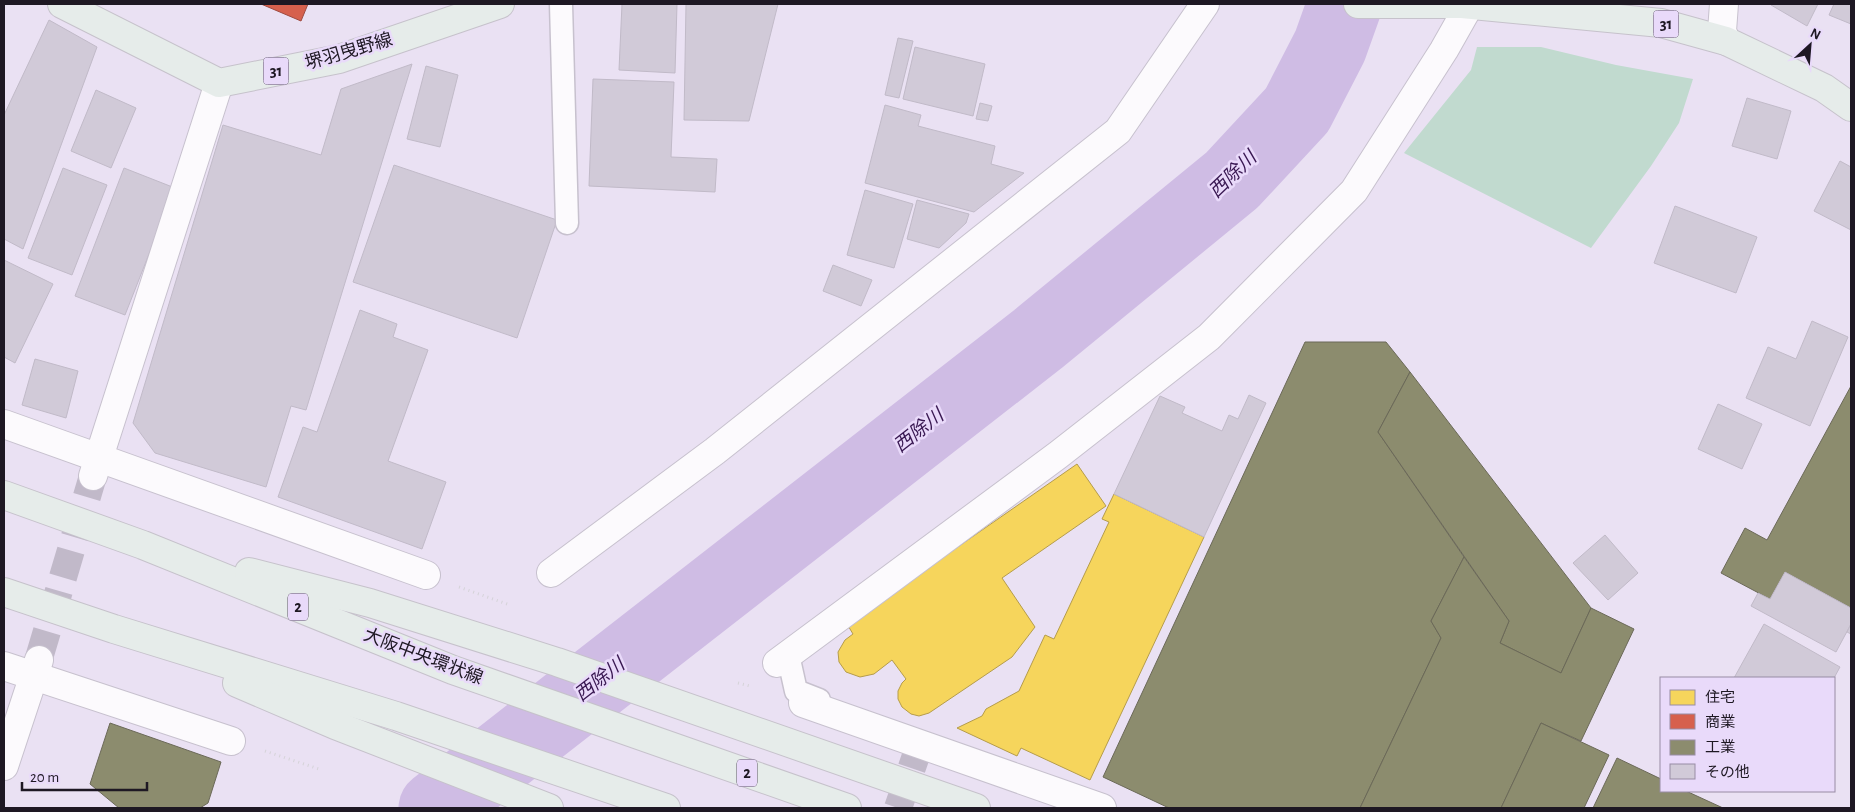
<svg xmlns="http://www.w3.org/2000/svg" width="1855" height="812" viewBox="0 0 1855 812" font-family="'Alegreya Sans','Noto Sans JP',sans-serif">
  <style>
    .green { fill: #c1dacf }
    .homes { fill: #f6d55c; stroke: #b59c4b }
    .shops { fill: #d6604d; stroke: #9f4a40 }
    .industry { fill: #8c8c6e; stroke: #6b6958 }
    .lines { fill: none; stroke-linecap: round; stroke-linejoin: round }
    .river { stroke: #cfbce4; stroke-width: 75 }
    .building { fill: #d1cad8; stroke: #c1bac8 }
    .street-tunnel { stroke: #c1b9c9; stroke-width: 28; stroke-dasharray: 28 14; stroke-linecap: butt }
    .lane-casing { stroke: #c7c1ce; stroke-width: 25 }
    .street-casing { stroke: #c7c1ce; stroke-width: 30 }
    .primary-casing { stroke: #c6c2cb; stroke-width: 30 }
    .path { stroke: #d5d3d8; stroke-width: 3; stroke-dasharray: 1 4; stroke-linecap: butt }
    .lane { stroke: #fcfafd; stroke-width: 22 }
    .street { stroke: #fcfafd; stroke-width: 28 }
    .primary { stroke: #e6ecea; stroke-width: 28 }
    .labels { text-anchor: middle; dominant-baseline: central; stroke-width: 5; stroke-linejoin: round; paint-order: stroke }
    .shield { fill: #e9dafa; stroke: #5b5264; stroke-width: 1 }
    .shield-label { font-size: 16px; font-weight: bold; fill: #1e1823 }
    .street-label { font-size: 18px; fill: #1e1823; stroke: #e9dafa }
    .water-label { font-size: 19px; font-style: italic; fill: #381751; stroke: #e9dafa }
  </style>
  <rect width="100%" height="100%" fill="#eae1f3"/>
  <polygon class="green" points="1477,47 1541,47 1616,65 1693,79 1679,123 1651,166 1591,248 1404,153 1471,70"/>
  <g class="homes">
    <polygon points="1077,464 1106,506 1002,578 1035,627 1012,657 929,713 919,716 911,714 902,707 898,699 898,691 902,683 906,679 892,660 874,674 860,677 846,672 839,662 838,652 845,640 853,634 847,624"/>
    <polygon points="1114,494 1204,537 1090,780 1021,748 1017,756 957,728 982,716 986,709 1019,691 1045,635 1054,639 1109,522 1102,519"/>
  </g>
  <polygon class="shops" points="261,4 308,4 301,21"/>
  <g class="industry">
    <polygon points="1305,342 1386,342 1410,372 1378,432 1464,557 1431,621 1441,638 1360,808 1169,808 1103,777"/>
    <polygon points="1410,372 1591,608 1561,673 1500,643 1509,621 1378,432"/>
    <polygon points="1851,386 1851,608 1785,572 1770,599 1721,573 1745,528 1767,540"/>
    <polygon points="1464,557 1509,621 1500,643 1561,673 1591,608 1634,629 1581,741 1541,723 1501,808 1360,808 1441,638 1431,621"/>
    <polygon points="110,723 221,762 208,803 200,808 119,808 90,784"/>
    <polygon points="1541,723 1609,755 1584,808 1501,808"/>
    <polygon points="1617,758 1661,779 1661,791 1686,791 1723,808 1593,808"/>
  </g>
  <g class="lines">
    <polyline class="river" points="436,808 1038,339 1232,180 1297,110 1330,46 1345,4"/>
  </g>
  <g class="building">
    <polygon points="622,4 677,4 675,73 619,70"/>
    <polygon points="686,4 778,4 749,121 684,120"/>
    <polygon points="1771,4 1818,4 1807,26 1771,5"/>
    <polygon points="1834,4 1851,4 1851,24 1829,15"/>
    <polygon points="49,20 97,47 23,249 4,239 4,115"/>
    <polygon points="898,38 913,41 899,98 885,95"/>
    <polygon points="915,47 985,64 973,116 903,99"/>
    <polygon points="412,64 306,410 291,406 266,487 155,453 133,423 223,125 321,155 341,89"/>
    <polygon points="426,66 458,75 440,147 407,139"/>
    <polygon points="593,79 674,82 671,157 717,159 715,192 589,186"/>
    <polygon points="96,90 136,108 111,168 71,151"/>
    <polygon points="1747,98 1791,111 1777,159 1732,146"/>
    <polygon points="980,103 992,106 988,121 976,119"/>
    <polygon points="885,105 921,115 918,126 995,146 991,164 1024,173 974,212 865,183"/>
    <polygon points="1840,161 1851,167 1851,230 1814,211"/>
    <polygon points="394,165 557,220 517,338 353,282"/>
    <polygon points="63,168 107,185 72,275 28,258"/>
    <polygon points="124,168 175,188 125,315 75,296"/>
    <polygon points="865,190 913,204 894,268 847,255"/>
    <polygon points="917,200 969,214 966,223 939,248 907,239"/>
    <polygon points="1675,206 1757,237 1736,293 1654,263"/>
    <polygon points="4,260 53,284 15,363 4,357"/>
    <polygon points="833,265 872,280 861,306 823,291"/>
    <polygon points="360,310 397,324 393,337 428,350 388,461 446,482 422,549 278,497 303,427 317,432"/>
    <polygon points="1812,321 1848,337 1810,426 1746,398 1768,347 1796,359"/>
    <polygon points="35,359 78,371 66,418 22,405"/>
    <polygon points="1249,395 1266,403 1204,537 1114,494 1160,396 1185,407 1182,413 1222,431 1229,415 1238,419"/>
    <polygon points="1718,404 1762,424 1742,469 1698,449"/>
    <polygon points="1605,535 1638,573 1608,600 1573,563"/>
    <polygon points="1785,572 1851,608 1851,624 1836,652 1751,606 1758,593 1770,599"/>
    <polygon points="1764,624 1840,667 1834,678 1734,678"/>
    <polygon points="1851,624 1851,634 1847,632"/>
  </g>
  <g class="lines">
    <g class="street-tunnel">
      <polyline points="39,658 93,476"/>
      <polyline points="898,808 920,744"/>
    </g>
    <defs>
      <g id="lane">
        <polyline points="561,4 567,223"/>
        <polyline points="788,655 796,691 819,700 817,707"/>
      </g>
      <g id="street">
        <polyline points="1724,4 1722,31 1726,41"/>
        <polyline points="4,424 426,575"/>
        <polyline points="93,476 219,83"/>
        <polyline points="551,573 715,451 1118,131 1205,4"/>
        <polyline points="777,663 1058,455 1209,337 1354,191 1444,50 1470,4"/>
        <polyline points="4,666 231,741"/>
        <polyline points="803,703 1102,808"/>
        <polyline points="4,766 39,660"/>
      </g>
      <g id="primary">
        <polyline points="62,4 219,83 339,59 500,4"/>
        <polyline points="1358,4 1461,4"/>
        <polyline points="1462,4 1661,23 1726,41 1824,88 1851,107"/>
        <polyline points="4,495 143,545 453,670 847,808"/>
        <polyline points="249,572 370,603 557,662 976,808"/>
        <polyline points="4,592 114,629 396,716 666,808"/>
        <polyline points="237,683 335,725 549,808"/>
      </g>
    </defs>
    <use href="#lane" class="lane-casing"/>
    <use href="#street" class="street-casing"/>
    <use href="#primary" class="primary-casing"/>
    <g class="path">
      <polyline points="459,587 510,605"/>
      <polyline points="738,683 750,686"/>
      <polyline points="265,751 319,769"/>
    </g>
    <use href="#lane" class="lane"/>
    <use href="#street" class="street"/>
    <use href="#primary" class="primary"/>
  </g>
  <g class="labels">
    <g class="shield">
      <rect x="1653.5" y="10.5" width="25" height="27" rx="4"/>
      <rect x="263.5" y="57.5" width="25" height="27" rx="4"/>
      <rect x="288" y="593.5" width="20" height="27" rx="4"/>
      <rect x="737" y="759.5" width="20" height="27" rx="4"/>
    </g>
    <g class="shield-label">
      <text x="1666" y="24">31</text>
      <text x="276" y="71">31</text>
      <text x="298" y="607">2</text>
      <text x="747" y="773">2</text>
    </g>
    <g class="street-label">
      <text transform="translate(349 52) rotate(-16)">堺羽曳野線</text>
      <text transform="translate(423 657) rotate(21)">大阪中央環状線</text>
    </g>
    <g class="water-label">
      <text transform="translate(1233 175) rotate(-44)">西除川</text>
      <text transform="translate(919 431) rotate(-38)">西除川</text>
      <text transform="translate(600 680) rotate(-38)">西除川</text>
    </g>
  </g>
  <rect width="1855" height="812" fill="none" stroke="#1e1823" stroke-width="10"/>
  <rect x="1660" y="677" width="175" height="115" fill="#e9dafa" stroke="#988ca4"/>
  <rect x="1670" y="690" width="25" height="15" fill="#f6d55c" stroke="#988ca4"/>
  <text x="1705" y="702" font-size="15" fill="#1e1823">住宅</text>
  <rect x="1670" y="714" width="25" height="15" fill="#d6604d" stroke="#988ca4"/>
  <text x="1705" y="727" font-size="15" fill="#1e1823">商業</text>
  <rect x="1670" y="740" width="25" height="15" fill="#8c8c6e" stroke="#988ca4"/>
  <text x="1705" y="752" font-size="15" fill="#1e1823">工業</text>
  <rect x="1670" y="764" width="25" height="15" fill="#d1cad8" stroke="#988ca4"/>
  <text x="1705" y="777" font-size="15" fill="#1e1823">その他</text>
  <g transform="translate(1810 45) rotate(26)" stroke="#e9dafa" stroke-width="4" paint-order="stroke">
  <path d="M0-4L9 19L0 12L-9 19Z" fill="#1e1823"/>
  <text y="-8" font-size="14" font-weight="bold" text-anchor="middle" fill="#1e1823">N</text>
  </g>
  <path d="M22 782v8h125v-8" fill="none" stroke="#1e1823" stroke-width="2.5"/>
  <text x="30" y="782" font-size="15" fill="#1e1823" stroke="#e9dafa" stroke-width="4" paint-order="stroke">20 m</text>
</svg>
